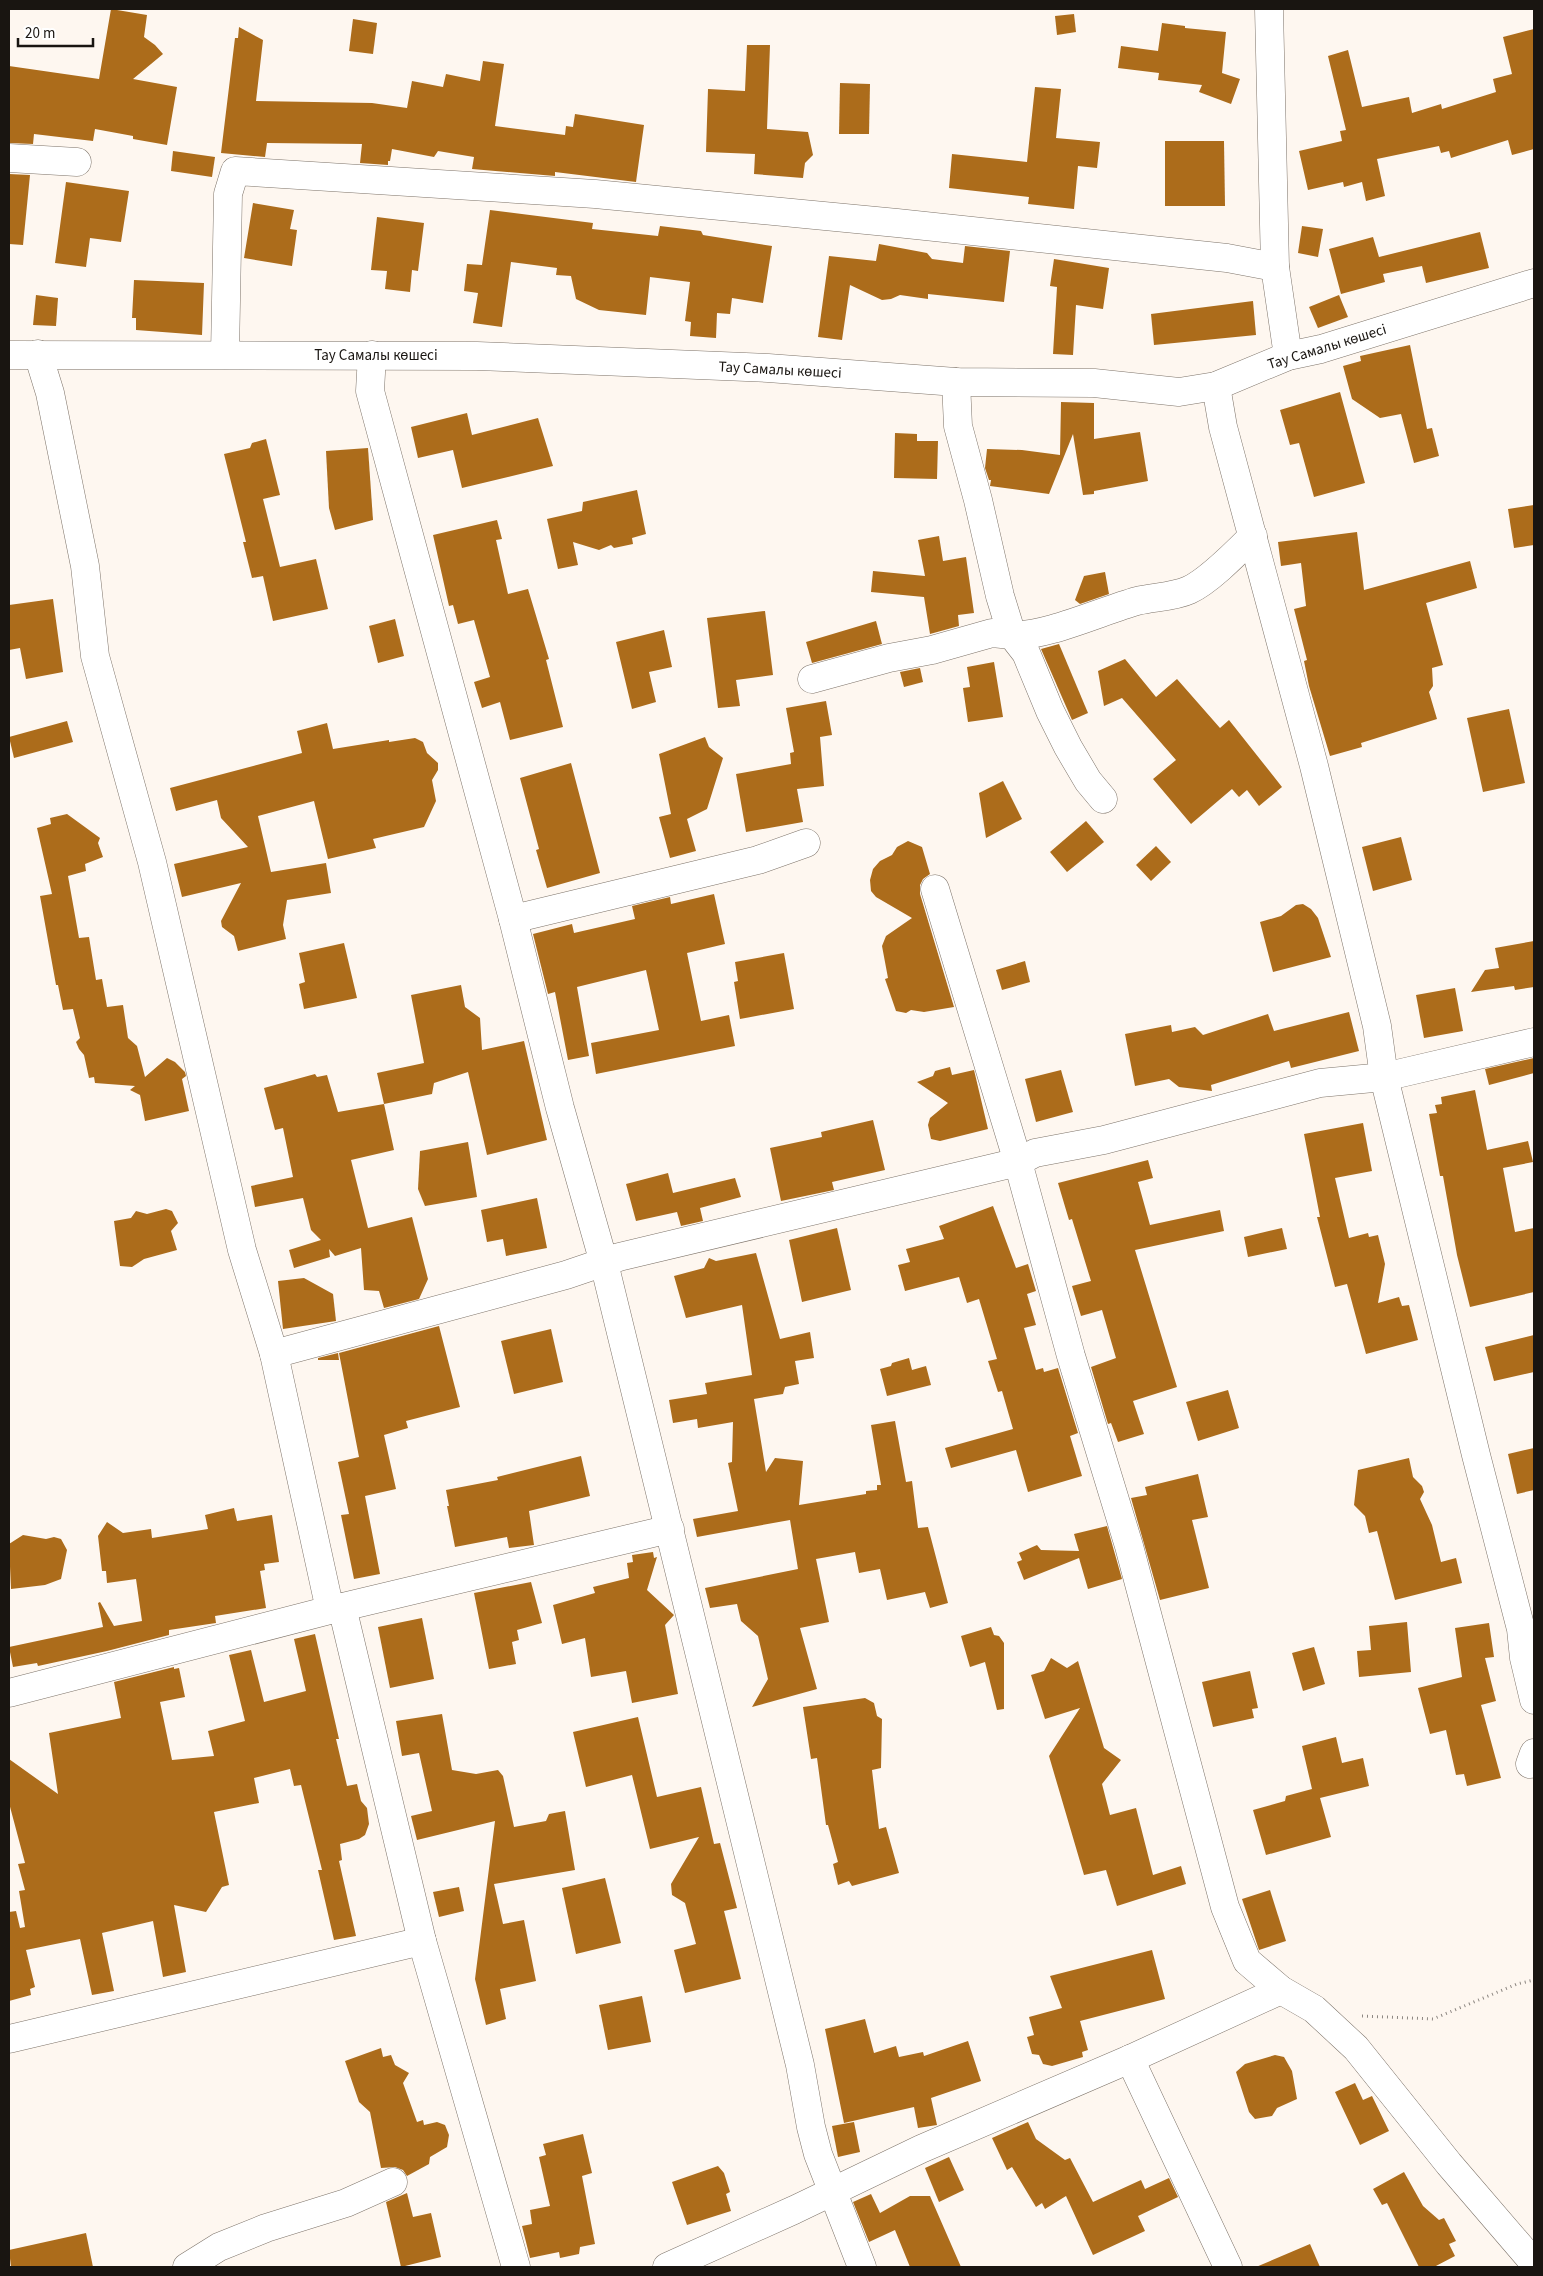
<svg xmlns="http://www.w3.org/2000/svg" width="1543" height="2276" viewBox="0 0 1543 2276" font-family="'Source Sans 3',sans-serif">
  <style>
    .building { fill: #ac6c1b }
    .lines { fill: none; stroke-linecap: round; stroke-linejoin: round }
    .minor-casing { stroke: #7e746a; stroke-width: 29 }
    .path { stroke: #8c8681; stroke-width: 3; stroke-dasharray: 1 4; stroke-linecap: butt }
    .minor { stroke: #fff; stroke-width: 28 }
    .labels { text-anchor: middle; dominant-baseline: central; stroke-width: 4.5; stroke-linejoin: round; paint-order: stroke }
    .street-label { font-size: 15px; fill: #191511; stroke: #fff }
  </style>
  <rect width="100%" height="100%" fill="#fef7f0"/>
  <g class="building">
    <polygon points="111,9 147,15 144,37 155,45 163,54 133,79 177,87 167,145 133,139 133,136 95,129 93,141 34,134 33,144 9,143 9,66 99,79"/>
    <polygon points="1074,14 1076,32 1057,35 1055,16"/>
    <polygon points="353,19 377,23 373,54 349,51"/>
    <polygon points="1162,23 1185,26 1185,28 1226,32 1222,73 1240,79 1231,104 1199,92 1202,85 1158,80 1159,73 1118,68 1121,46 1158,51"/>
    <polygon points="239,27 263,40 256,101 372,103 407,108 412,81 443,87 446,74 480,81 483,61 504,64 495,126 565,135 566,126 573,127 575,114 644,125 636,182 555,172 555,176 472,169 474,157 438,151 434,157 392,149 390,161 388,161 388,165 360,163 362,144 267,143 265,157 221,153 235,38 238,38"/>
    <polygon points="1534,29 1534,149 1512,155 1508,140 1451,158 1449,151 1441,153 1439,146 1377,159 1385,196 1366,201 1362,182 1344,187 1343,182 1308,190 1299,151 1342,141 1340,131 1346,130 1328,56 1348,50 1362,107 1409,97 1412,113 1441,104 1442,109 1496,92 1493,79 1512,74 1503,37"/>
    <polygon points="747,45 770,45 767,129 808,132 813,155 805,163 803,178 754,174 755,154 706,152 708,89 745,91"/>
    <polygon points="840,83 870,84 869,134 839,134"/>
    <polygon points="1035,87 1061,89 1056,138 1100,142 1097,168 1078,166 1074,209 1028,204 1029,197 949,188 952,154 1027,162"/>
    <polygon points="1165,141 1224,141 1225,206 1165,206"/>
    <polygon points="173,151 215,157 212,177 171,171"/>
    <polygon points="9,174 30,175 23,245 9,244"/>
    <polygon points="66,182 129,191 121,242 90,238 86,267 55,263"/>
    <polygon points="253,203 294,210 290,229 297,230 292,266 244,258"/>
    <polygon points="490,210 593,223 592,229 658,236 660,226 701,231 703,235 772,246 763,303 732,298 730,314 717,313 716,338 690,336 691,322 685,321 690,282 650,277 646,315 599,310 576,299 571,276 556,275 557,268 511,262 502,327 473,323 478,293 464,291 467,264 482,265"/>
    <polygon points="377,217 424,223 418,271 412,270 410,292 385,289 387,271 371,270"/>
    <polygon points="1302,226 1323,229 1318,257 1298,253"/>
    <polygon points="1480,232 1489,268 1426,283 1422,266 1383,274 1385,282 1341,294 1329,249 1373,237 1379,257"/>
    <polygon points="879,244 927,253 932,259 963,263 965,246 1010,251 1004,302 928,294 928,299 900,295 891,299 882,300 850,285 842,340 818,337 829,256 876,261"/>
    <polygon points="1054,259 1109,268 1103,309 1076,305 1073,355 1053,354 1057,287 1050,286"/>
    <polygon points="134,280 204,283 202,335 136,330 136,318 132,318"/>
    <polygon points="36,295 58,298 56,326 33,325"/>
    <polygon points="1339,295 1348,317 1318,328 1309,307"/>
    <polygon points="1253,301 1256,335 1154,345 1151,314"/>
    <polygon points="1410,345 1427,429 1432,428 1439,456 1414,463 1401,414 1380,418 1352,399 1343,366 1361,361 1360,356"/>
    <polygon points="1340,392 1365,483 1314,497 1299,443 1290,445 1280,410"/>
    <polygon points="1061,402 1094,403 1094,439 1140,432 1148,481 1094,491 1094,494 1083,495 1073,434 1049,494 990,486 991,480 989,480 985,468 987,449 1022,450 1060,455"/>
    <polygon points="467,413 472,435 538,418 553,466 462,488 453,450 418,458 411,427"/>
    <polygon points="895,433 917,434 917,441 938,441 937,479 894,478"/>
    <polygon points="266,439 280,495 263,499 280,567 316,559 328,609 273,621 263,576 252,578 243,542 246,542 224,454 250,448 252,443"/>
    <polygon points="368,448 373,520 335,530 329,508 326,451"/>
    <polygon points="637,490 646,534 632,538 633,544 614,548 611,545 599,550 573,542 578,565 558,569 547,519 582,511 583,502"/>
    <polygon points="1534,505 1534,545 1514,548 1508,509"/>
    <polygon points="497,520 502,539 496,540 508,594 528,589 549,659 546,660 563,727 510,740 500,702 482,708 474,682 490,677 474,620 458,624 453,605 449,606 433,535"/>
    <polygon points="1357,532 1364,590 1470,561 1477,588 1426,603 1443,665 1432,668 1433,686 1429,692 1437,719 1361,743 1362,747 1330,756 1309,686 1304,661 1307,660 1294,609 1306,606 1301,563 1281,566 1278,542"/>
    <polygon points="939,536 943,561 966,557 974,613 958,615 959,626 930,634 924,597 871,592 873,571 925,576 918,540"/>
    <polygon points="1105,572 1109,594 1080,604 1075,600 1084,576"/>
    <polygon points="53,599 63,672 26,679 20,648 9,650 9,605"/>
    <polygon points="765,611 773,675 736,680 740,706 718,708 707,618"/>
    <polygon points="395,619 404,656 378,663 369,626"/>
    <polygon points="876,621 882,644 812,663 806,642"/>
    <polygon points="664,630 672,667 649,672 656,702 632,709 616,642"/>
    <polygon points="1059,644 1088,713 1072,720 1041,649"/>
    <polygon points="1125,659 1156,697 1177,679 1220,728 1229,720 1282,787 1259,806 1247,790 1239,797 1232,789 1191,824 1153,779 1176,760 1122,698 1104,706 1098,671"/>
    <polygon points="994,662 1003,717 968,722 963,688 970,687 967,667"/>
    <polygon points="920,668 923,682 904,687 900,672"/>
    <polygon points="826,701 832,735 820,737 824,786 797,789 803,822 746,832 736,774 791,764 790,753 794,752 786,708"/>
    <polygon points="1509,709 1525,783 1483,792 1467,718"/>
    <polygon points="67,721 73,742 14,758 9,737"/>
    <polygon points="327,723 333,749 389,740 389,742 415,738 423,742 427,753 438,763 438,770 432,780 436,801 424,827 373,839 376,848 328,859 314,801 258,816 271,872 326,863 331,893 287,900 283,925 286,939 238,951 234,936 222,927 221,921 241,883 182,897 174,864 248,847 221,818 217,800 176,811 170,788 302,753 297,731"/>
    <polygon points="705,737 709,747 723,758 707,809 687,819 696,851 670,858 659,817 671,814 659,754"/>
    <polygon points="571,763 600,873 547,888 536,850 539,849 520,778"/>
    <polygon points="1003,781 1022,819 986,838 979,793"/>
    <polygon points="67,814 100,838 98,843 103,857 85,864 86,871 68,876 79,938 89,937 96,980 102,979 107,1007 123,1005 128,1038 137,1046 145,1077 167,1058 175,1062 185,1072 186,1076 182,1079 189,1111 145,1121 140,1095 130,1090 135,1086 95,1083 94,1077 89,1078 84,1055 79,1049 76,1042 80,1038 73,1009 63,1010 58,985 56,985 40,896 52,894 37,828 51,824 50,818"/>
    <polygon points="1086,821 1104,842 1067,872 1050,852"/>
    <polygon points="1401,837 1412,880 1373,891 1362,847"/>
    <polygon points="908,841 922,847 930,874 923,879 920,885 920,894 954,1007 924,1012 911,1010 906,1013 896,1011 885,979 888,978 882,946 886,936 912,918 876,897 871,891 870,880 873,869 880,861 892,855 897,847"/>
    <polygon points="1156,846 1171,862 1151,881 1136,865"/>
    <polygon points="714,894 725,944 687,953 701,1021 729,1015 735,1046 596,1074 591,1043 659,1030 646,970 577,987 589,1056 568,1060 555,992 548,994 533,934 572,924 574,933 635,919 632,906 670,897 671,904"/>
    <polygon points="1303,904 1311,909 1318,918 1331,957 1273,972 1260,922 1281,916 1296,905"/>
    <polygon points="1534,941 1534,987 1515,990 1514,986 1471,992 1485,970 1499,968 1495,948"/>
    <polygon points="344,943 357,998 304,1009 299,984 305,982 299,953"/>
    <polygon points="784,953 794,1009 740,1019 734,982 738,981 735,962"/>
    <polygon points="1025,961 1030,982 1002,990 996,970"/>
    <polygon points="461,985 465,1007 480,1018 482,1050 524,1041 547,1140 487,1155 468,1072 434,1083 432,1094 384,1104 394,1150 351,1160 368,1228 412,1217 428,1279 419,1299 384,1308 379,1291 364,1290 361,1248 335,1256 329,1249 330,1257 294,1268 289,1250 321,1240 311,1230 303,1198 255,1207 251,1186 293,1177 283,1128 275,1130 264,1088 315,1074 317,1077 327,1075 338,1112 384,1104 377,1073 424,1063 411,995"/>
    <polygon points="1455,988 1463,1031 1424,1038 1416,995"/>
    <polygon points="1349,1012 1359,1051 1291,1068 1289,1061 1211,1085 1212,1091 1179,1087 1169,1079 1135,1086 1125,1034 1171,1025 1172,1032 1195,1027 1203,1035 1268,1014 1274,1031"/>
    <polygon points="1534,1058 1534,1073 1489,1085 1485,1069"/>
    <polygon points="950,1067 952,1075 974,1070 988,1129 940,1141 931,1139 928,1125 930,1118 948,1103 917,1082 933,1076 935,1071"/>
    <polygon points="1061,1070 1073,1112 1036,1122 1025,1079"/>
    <polygon points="1475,1090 1487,1150 1528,1141 1533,1162 1503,1168 1515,1232 1534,1228 1534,1292 1470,1307 1457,1255 1443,1176 1440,1176 1429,1114 1437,1113 1435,1105 1442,1104 1441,1097"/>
    <polygon points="873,1120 885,1170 832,1182 834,1190 781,1201 770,1148 822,1137 821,1132"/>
    <polygon points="1363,1123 1372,1171 1335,1178 1349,1238 1368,1233 1369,1237 1378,1235 1385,1264 1378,1303 1399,1297 1402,1306 1409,1305 1418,1340 1366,1354 1347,1284 1335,1287 1317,1217 1320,1217 1304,1134"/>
    <polygon points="468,1142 477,1197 425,1206 418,1189 420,1151"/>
    <polygon points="1148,1160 1153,1178 1138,1182 1150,1225 1220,1210 1224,1231 1135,1250 1177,1387 1133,1401 1144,1434 1118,1442 1111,1423 1108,1424 1091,1367 1116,1358 1102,1310 1081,1316 1072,1286 1091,1281 1072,1219 1069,1220 1058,1183"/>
    <polygon points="668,1173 673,1193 735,1178 741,1197 700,1208 703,1221 681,1226 677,1212 636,1221 626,1184"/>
    <polygon points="537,1198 547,1248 506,1256 503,1239 487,1242 481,1210"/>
    <polygon points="993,1206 1016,1268 1028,1264 1036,1291 1027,1294 1036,1325 1024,1328 1036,1370 1043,1368 1044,1372 1058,1368 1078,1433 1070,1436 1082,1476 1028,1492 1016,1450 951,1468 945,1448 1013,1429 1002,1391 998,1392 988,1361 997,1359 979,1299 967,1303 959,1277 905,1291 898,1265 910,1262 906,1249 944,1239 939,1226"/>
    <polygon points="166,1209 172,1211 178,1223 171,1231 177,1250 144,1259 132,1267 120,1266 114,1221 131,1218 136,1211 147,1214"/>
    <polygon points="837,1228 851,1290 802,1302 789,1240"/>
    <polygon points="1282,1228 1287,1249 1248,1257 1244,1237"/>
    <polygon points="756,1253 780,1339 810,1332 814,1358 795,1361 799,1384 785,1387 783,1394 754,1399 766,1472 775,1458 803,1461 799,1505 866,1494 866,1491 877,1490 877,1485 881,1485 871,1425 895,1421 906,1482 912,1481 918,1528 928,1527 948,1603 930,1608 925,1592 887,1600 880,1569 859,1573 855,1552 816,1559 829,1622 800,1628 817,1689 752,1707 768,1679 758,1636 741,1621 737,1604 710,1608 705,1588 798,1569 790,1520 697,1537 693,1519 738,1511 728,1463 732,1462 733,1422 698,1428 697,1419 673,1423 669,1400 707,1394 705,1383 752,1375 742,1305 686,1318 674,1276 704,1268 709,1258 716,1261"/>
    <polygon points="304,1278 333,1294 336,1321 283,1329 278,1281"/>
    <polygon points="439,1326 460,1407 406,1421 408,1428 384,1435 396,1489 365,1496 380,1574 354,1579 341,1515 349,1514 338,1462 359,1457 339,1353"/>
    <polygon points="551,1329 563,1382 514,1394 501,1341"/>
    <polygon points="1534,1335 1534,1372 1494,1381 1485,1347"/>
    <polygon points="338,1353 339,1360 318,1360 318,1358"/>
    <polygon points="909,1358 912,1370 926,1366 931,1385 887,1396 880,1369 891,1366 892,1363"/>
    <polygon points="1228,1390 1239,1428 1198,1441 1186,1402"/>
    <polygon points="1534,1448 1534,1490 1517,1494 1508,1454"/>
    <polygon points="581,1456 590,1496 529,1511 534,1545 509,1548 507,1537 455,1547 447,1506 449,1506 446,1490 498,1480 497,1477"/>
    <polygon points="1409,1458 1413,1477 1422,1486 1424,1492 1420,1499 1432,1525 1441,1562 1456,1558 1462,1583 1395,1600 1377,1531 1369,1533 1365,1516 1354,1505 1358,1470"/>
    <polygon points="1198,1474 1208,1517 1192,1520 1209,1588 1160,1600 1131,1498 1147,1495 1145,1487"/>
    <polygon points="234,1508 237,1521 272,1515 279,1562 264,1564 265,1570 260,1571 266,1608 215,1616 216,1623 169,1630 169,1635 107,1651 38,1666 37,1663 13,1667 9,1647 103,1627 98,1603 100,1602 114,1626 142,1621 136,1579 107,1583 106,1571 102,1571 98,1536 107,1522 123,1533 151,1529 152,1538 208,1529 205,1515"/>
    <polygon points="1107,1526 1122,1579 1088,1589 1079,1558 1024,1580 1017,1562 1022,1560 1019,1553 1037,1545 1041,1550 1079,1551 1074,1534"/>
    <polygon points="23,1535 46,1539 54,1537 61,1539 67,1550 61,1579 45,1585 11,1589 9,1544"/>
    <polygon points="653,1552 654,1558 657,1557 647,1590 674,1615 665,1625 678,1694 632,1703 626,1671 591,1677 585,1638 562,1644 553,1605 595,1593 593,1587 629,1578 627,1563 633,1562 632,1555"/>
    <polygon points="531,1582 542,1623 517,1630 519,1640 512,1642 516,1664 489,1669 474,1593"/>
    <polygon points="422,1618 434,1679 390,1688 378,1627"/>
    <polygon points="1407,1622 1411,1672 1359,1677 1357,1651 1371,1650 1369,1626"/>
    <polygon points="1489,1623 1494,1657 1485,1658 1496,1701 1481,1705 1501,1778 1467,1786 1464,1774 1456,1775 1446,1730 1430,1734 1418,1688 1462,1677 1455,1628"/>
    <polygon points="991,1627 994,1635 999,1636 1004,1643 1004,1709 997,1710 985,1662 970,1667 961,1636"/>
    <polygon points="315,1634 339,1739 336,1739 347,1786 357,1784 361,1801 367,1808 369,1824 365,1835 359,1839 340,1844 342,1860 339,1861 356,1936 334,1940 318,1870 322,1870 301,1785 294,1786 290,1769 254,1778 259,1803 214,1812 229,1885 222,1887 206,1912 174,1905 186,1972 163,1977 153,1921 102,1933 114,1991 92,1995 80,1939 26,1950 35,1987 30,1989 31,1995 9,2001 9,1912 16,1911 20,1928 25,1927 19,1891 25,1890 18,1864 25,1863 9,1803 9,1759 58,1794 49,1733 121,1718 114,1682 174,1667 174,1669 179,1668 185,1697 160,1702 172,1760 214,1756 208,1731 245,1721 229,1655 251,1650 264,1702 306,1691 294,1639"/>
    <polygon points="1314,1647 1325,1684 1303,1691 1292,1653"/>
    <polygon points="1051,1658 1067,1668 1078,1661 1104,1748 1121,1760 1102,1784 1110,1815 1136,1808 1153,1875 1181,1866 1186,1884 1117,1906 1106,1870 1084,1875 1049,1756 1080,1708 1045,1719 1031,1675 1044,1671"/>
    <polygon points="1250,1671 1258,1708 1252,1709 1254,1718 1213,1727 1202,1682"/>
    <polygon points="865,1698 874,1703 877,1716 882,1719 881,1768 872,1770 879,1829 886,1827 899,1873 852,1886 849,1881 838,1885 833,1864 838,1862 828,1825 826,1825 817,1758 811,1759 803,1707"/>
    <polygon points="442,1714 452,1770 476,1774 498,1770 503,1776 514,1827 546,1821 549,1814 565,1811 575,1870 494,1884 503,1924 524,1920 536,1981 500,1989 506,2019 486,2025 475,1979 495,1821 417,1840 411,1816 432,1811 419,1753 402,1756 396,1721"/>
    <polygon points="638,1717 657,1797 701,1787 714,1844 720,1843 737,1908 724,1911 741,1979 685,1993 674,1950 696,1944 685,1903 672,1895 671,1884 699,1837 650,1849 632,1775 586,1787 573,1732"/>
    <polygon points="1336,1737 1342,1763 1363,1758 1369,1786 1320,1798 1331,1837 1266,1855 1253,1810 1285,1801 1286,1796 1312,1789 1302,1746"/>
    <polygon points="605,1878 621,1943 576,1954 562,1888"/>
    <polygon points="459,1887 464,1911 439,1917 433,1892"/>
    <polygon points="1270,1890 1286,1941 1259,1950 1242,1899"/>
    <polygon points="1152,1950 1165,1999 1080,2021 1088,2050 1082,2052 1083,2057 1052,2066 1043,2064 1039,2055 1032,2054 1027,2037 1034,2035 1029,2017 1062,2008 1050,1976"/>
    <polygon points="642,1996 651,2042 608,2050 599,2005"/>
    <polygon points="865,2019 874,2053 896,2046 899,2057 923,2052 924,2056 968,2041 981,2081 931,2098 937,2125 918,2128 914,2107 844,2123 825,2029"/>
    <polygon points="381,2048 383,2057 391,2055 395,2065 409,2073 403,2083 417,2122 423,2120 424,2125 437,2122 445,2125 449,2135 447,2147 430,2157 429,2164 407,2176 403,2170 395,2167 381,2168 370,2112 359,2102 345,2061"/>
    <polygon points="1275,2055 1284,2057 1292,2071 1297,2099 1277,2108 1272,2116 1255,2119 1249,2112 1236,2072 1245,2064"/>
    <polygon points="1355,2083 1363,2100 1372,2096 1389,2131 1360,2145 1335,2092"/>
    <polygon points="854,2122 860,2152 838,2157 832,2126"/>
    <polygon points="1028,2122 1036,2139 1065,2160 1070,2158 1093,2202 1141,2180 1145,2189 1169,2178 1178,2197 1138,2216 1145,2231 1093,2255 1066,2196 1045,2209 1042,2203 1036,2207 1012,2167 1007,2170 992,2138"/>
    <polygon points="583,2134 592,2173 582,2176 595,2244 580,2247 579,2254 560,2258 559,2252 530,2258 522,2226 532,2224 530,2210 550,2206 539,2157 546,2155 543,2144"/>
    <polygon points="949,2157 964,2190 939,2202 925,2168"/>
    <polygon points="718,2166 724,2173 730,2192 726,2194 731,2211 687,2225 672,2182"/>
    <polygon points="1404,2172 1423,2206 1439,2220 1444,2218 1456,2241 1449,2244 1455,2256 1434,2267 1419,2267 1387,2203 1382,2205 1373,2189"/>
    <polygon points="407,2193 413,2217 431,2213 441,2257 401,2267 386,2202"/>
    <polygon points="871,2194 880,2213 910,2196 930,2196 961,2267 910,2267 895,2230 869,2242 853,2202"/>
    <polygon points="86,2233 93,2267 11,2267 9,2250"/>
    <polygon points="1310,2244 1320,2267 1256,2267"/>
  </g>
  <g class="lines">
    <defs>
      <g id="minor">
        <polyline points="1269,9 1275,267 1288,356"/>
        <polyline points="9,158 77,162"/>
        <polyline points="38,354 50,393 85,566 95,656 152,862 242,1250 274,1354 330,1610"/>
        <polyline points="9,355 477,356 768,368 956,382 1094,383 1179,392 1216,386 1288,356 1321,349 1534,283"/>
        <polyline points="225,355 228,194 235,171 595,194 897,223 1227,258 1275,267"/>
        <polyline points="372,355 370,391 513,919 560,1108 604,1263 800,2065 811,2127 818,2154 862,2267"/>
        <path d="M 956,382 L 958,426 L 978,500 L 1000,596 L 1012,635 C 1043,638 1104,610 1137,601 C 1153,597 1174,597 1189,590 C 1209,581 1237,552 1253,536"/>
        <polyline points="1216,386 1223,427 1314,766 1377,1026 1384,1077 1476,1455 1521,1629 1524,1658 1534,1700"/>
        <polyline points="812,679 889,658 932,650 992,633 1012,635 1026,653 1050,711 1068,747 1088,781 1103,799"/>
        <polyline points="935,889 1018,1162 1071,1356 1129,1546 1225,1907 1247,1961 1281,1990 1314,2009 1356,2048 1449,2164 1534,2263"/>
        <polyline points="513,919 758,860 806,843"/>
        <polyline points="274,1354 566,1275 619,1257 1018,1162 1035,1153 1104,1140 1320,1083 1384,1077 1534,1042"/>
        <polyline points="342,1607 422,1941 516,2267"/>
        <polyline points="9,1693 330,1610 670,1529"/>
        <polyline points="1530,1764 1534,1753"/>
        <polyline points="9,2039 422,1941"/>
        <polyline points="1130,2059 1228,2267"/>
        <polyline points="187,2267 219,2247 266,2228 346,2203 393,2182"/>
        <polyline points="667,2267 794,2210 921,2149 1130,2059 1281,1990"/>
      </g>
    </defs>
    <use href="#minor" class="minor-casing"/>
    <polyline class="path" points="1362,2016 1433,2019 1517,1984 1534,1980"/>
    <use href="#minor" class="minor"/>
  </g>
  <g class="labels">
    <g class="street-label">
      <text transform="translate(1327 347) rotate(-17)">Тау Самалы көшесі</text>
      <text x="376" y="355">Тау Самалы көшесі</text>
      <text transform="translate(780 370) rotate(3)">Тау Самалы көшесі</text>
    </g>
  </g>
  <rect width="1543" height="2276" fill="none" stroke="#191511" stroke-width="20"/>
  <path d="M18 38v8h75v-8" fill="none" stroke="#191511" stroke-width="2.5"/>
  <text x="25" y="38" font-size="15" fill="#191511" stroke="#ffffff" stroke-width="4" paint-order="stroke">20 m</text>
</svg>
